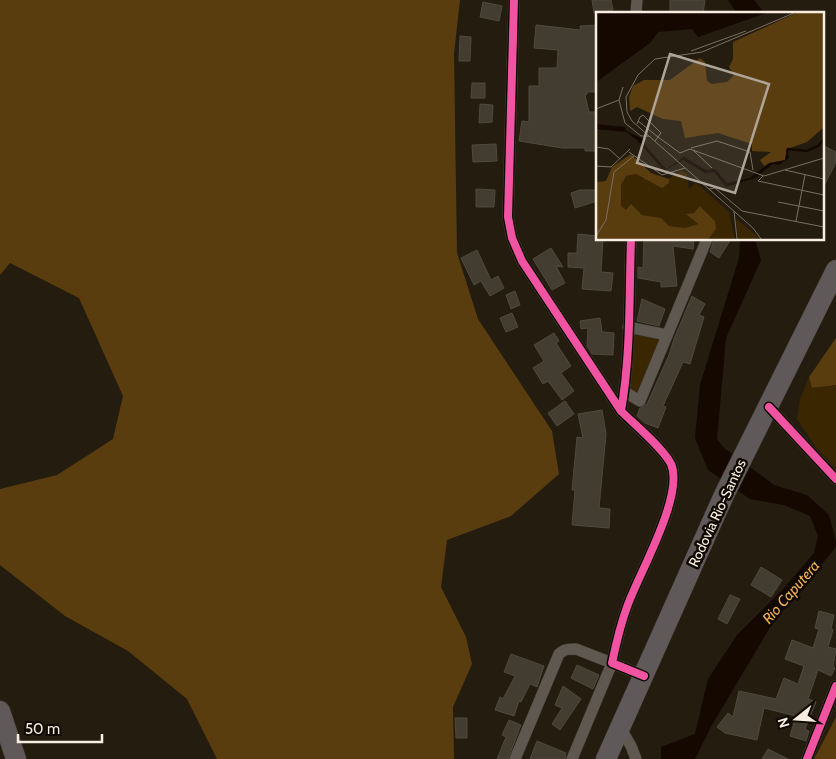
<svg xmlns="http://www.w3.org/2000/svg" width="836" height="759" viewBox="0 0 836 759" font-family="Cabin,sans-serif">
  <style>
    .green { fill: #3b2602 }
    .forest { fill: #5a3d0e }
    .water { fill: #140801 }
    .building { fill: #423c31; stroke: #4f493e }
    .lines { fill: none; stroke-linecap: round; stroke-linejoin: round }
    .street-casing { stroke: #3c352c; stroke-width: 12 }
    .highway-casing { stroke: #3c352c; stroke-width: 21 }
    .street { stroke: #5f5850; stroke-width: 11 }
    .highway { stroke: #60595a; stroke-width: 20 }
    .cycleway-casing { stroke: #0f0902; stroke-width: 11 }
    .cycleway { stroke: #f153a3; stroke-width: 8 }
    .labels { text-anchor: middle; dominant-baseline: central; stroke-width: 5; stroke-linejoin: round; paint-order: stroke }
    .street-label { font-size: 14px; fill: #f8ede0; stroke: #0f0902 }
    .water-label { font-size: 15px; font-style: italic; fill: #f1b159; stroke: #0f0902 }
    .inset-river { fill: none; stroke: #140801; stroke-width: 2.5 }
    .inset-road { fill: none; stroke: #797063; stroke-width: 1 }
    .view { fill: #aea497; fill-opacity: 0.15; stroke: #aea497; stroke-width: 2.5 }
    .inset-edge { fill: none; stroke: #f8ede0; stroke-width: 2.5 }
  </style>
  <rect width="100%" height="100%" fill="#241c0f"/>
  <g class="green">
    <polygon points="631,330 663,337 638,398 627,391"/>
    <polygon points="809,377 812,388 836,385 836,469 815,446 797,419 800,399"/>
  </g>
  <g class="forest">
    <polygon points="0,0 460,0 454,54 457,253 478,319 552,431 559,474 511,516 447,540 441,587 466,637 472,664 453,707 454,759 217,759 187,699 128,651 65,616 0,565 0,489 57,475 113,439 123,396 79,298 10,263 0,275"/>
    <polygon points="836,338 836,385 812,388 809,377"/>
    <polygon points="836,717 836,759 814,759"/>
  </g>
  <g class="water">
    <polygon points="728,0 754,0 765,14 737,14"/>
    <polygon points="738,239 755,239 761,260 726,338 717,439 724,448 774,485 807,495 829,515 836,541 836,547 772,624 712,725 695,759 661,759 661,747 695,734 708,679 737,635 783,589 814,553 818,536 810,516 784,505 750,499 708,470 695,438 700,385 739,258 740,241"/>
  </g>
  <g class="building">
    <polygon points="592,0 611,0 613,10 594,13"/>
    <polygon points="670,0 705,0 703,14 670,14"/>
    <polygon points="483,2 502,6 499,21 480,17"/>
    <polygon points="536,25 581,30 580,26 597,25 597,92 587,92 587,94 585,95 589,112 597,112 597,151 585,151 585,148 562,148 519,141 522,121 529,122 529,86 539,86 539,68 557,68 558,50 534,48"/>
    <polygon points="460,36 471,37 470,61 459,61"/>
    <polygon points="472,83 485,83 485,98 471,98"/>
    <polygon points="480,104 493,105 492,122 479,123"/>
    <polygon points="496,144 497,161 473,162 472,145"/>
    <polygon points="822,145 836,152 836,162 822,190"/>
    <polygon points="476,189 495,190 494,207 476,207"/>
    <polygon points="580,190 597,190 597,201 575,208 571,193"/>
    <polygon points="578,234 597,236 597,239 603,239 601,272 613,273 611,291 582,289 584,268 568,267 568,253 577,253"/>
    <polygon points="644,239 694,239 693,249 673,246 677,286 661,287 661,282 638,278 638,267 643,268"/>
    <polygon points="714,239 731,239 719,258 710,252"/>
    <polygon points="551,248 563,267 556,266 565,283 552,290 533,259"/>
    <polygon points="477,250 491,280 498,276 504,288 490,296 481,281 474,285 461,258"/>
    <polygon points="515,291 520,305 511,309 506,295"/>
    <polygon points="692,296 705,304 699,315 704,317 690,364 683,362 663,406 666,407 658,428 645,423 637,416 640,408 647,404 669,355 674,339"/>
    <polygon points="642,299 665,309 659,326 637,321"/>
    <polygon points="512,313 518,327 506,332 500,318"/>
    <polygon points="600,318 602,332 614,333 613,355 592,354 587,346 588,328 581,329 580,321"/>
    <polygon points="554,333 559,341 556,343 571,366 561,373 574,391 562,400 548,381 543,384 533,368 544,361 534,345"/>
    <polygon points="565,401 574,414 557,426 548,413"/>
    <polygon points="602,410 606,434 599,508 610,509 609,528 572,525 575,490 572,490 577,437 583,438 578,414"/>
    <polygon points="761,567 782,580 771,597 751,585"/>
    <polygon points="730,595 740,599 727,624 718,619"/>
    <polygon points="819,611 834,615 831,629 833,630 828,647 836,649 833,667 835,668 831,676 818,670 808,699 816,702 805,729 809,731 806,741 790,736 796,716 764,708 757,740 725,733 717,727 728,713 733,717 739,691 776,699 784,678 798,684 804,666 785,659 792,640 813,648 819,629 815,628"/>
    <polygon points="511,654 544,666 537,687 530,684 521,702 519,701 514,716 495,710 500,697 503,699 515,676 504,672"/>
    <polygon points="577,665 599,675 593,689 571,678"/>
    <polygon points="563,686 581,699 560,730 552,724 562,708 555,705"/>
    <polygon points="455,718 467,718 467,738 456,738"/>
    <polygon points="509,720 521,725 508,759 497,759 506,737 502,735"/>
    <polygon points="537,741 566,753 565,759 530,759"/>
    <polygon points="768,749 788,759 762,759"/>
  </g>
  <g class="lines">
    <defs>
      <g id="street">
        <polyline points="514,0 508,217 512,238 522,261 621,411"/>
        <polyline points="636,14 637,0"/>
        <path d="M 631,239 C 629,296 631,355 621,411 C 635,425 663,448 671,464 C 685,495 638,575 627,607 C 620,626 616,644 612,663 L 644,676"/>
        <polyline points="628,327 667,335"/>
        <polyline points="625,392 640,401 707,239"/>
        <polyline points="769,407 836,479"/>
        <polyline points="620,727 631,746 636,759"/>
        <path d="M 515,759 L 559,654 C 564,649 569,649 576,649 L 612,663 L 572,759"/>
        <polyline points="807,759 836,686"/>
      </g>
      <g id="highway">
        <polyline points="0,711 16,759"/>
        <polyline points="606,759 724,495 836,270"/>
      </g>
    </defs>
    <use href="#street" class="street-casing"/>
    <use href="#highway" class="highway-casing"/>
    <use href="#street" class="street"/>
    <use href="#highway" class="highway"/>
    <defs>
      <g id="cycleway">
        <polyline points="514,0 508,217 512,238 522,261 621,411"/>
        <path d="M 631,239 C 629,296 631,355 621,411 C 635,425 663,448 671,464 C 685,495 638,575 627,607 C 620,626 616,644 612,663 L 644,676"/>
        <polyline points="769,407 836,479"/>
        <polyline points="807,759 836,686"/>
      </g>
    </defs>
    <use href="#cycleway" class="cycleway-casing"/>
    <use href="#cycleway" class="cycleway"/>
  </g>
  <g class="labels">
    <g class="street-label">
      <text transform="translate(717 513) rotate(-65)">Rodovia Rio-Santos</text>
    </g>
    <g class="water-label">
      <text transform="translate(791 592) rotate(-49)">Rio Caputera</text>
    </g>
  </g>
  <g transform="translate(596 12)">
    <rect width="228" height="228" fill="#241c0f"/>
    <path d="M 86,159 L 91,162 L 93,177 L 100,171 L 133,200 L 139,227 L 112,227 L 114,204 L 106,195 L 98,201 L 91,202 L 102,212 L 89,216 L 73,214 L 65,206 L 46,203 L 38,196 L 29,199 L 25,194 L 25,173 L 30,164 L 40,161 L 45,166 L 72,167 ZM 140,207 L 158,221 L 163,227 L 142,227 Z" fill="#3b2602"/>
    <path d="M 200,1 L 227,1 L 227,116 L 211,130 L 191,137 L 189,148 L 168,154 L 164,148 L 175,140 L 156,139 L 156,132 L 122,121 L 89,126 L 85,109 L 67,107 L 41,95 L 34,99 L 33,85 L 37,74 L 48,68 L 74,68 L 104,46 L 109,50 L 111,69 L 116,72 L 131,70 L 138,63 L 133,55 L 137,47 L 137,30 ZM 35,142 L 55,161 L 73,167 L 73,171 L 66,176 L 40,162 L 30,164 L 25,173 L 25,194 L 30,198 L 35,192 L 46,203 L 65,206 L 73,214 L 89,216 L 102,212 L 90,202 L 98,201 L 104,194 L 119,209 L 120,217 L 112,227 L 0,227 L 0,170 L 10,169 L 16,155 Z" fill="#5a3d0e"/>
    <path d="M 0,1 L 170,1 L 102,25 L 96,17 L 62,20 L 54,31 L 0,70 ZM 0,112 L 29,115 L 30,119 L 49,128 L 49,133 L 70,157 L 88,145 L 110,158 L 119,157 L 131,171 L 154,166 L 173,151 L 189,148 L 191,137 L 193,146 L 183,153 L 177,152 L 159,166 L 130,175 L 118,160 L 109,161 L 87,148 L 68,159 L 41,128 L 30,120 L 0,117 Z" fill="#140801"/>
    <path class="inset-river" d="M 191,140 L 192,137 L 211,139 L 222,134 L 228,127"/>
    <path class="inset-road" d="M 95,39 L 150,19M 27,75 L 23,88 L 29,111 L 45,124 L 53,124M 0,97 L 23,88M 41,112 L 44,105 L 47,103 L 65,121 L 62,125 L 42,109M 59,129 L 62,125 L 84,141 L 94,137 L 168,164 L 228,146M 0,135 L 13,137 L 24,147M 95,136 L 121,129 L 154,140 L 157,158M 97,138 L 116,156M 33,140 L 66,163 L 89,156M 0,154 L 15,155 L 34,137M 189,158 L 228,167M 167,164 L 162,169 L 228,183M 113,177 L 119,176 L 146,199 L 228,215M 182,190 L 228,199M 138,199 L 141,227M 200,209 L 209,163M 0,224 L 10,208 L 18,160 L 38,144M 165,227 L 157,216 L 36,109 L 31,100 L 30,85 L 42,63 L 59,47 L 106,40 L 198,1"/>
    <path class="view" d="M 74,42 L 173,72 L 139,181 L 41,151 Z"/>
    <rect width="228" height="228" class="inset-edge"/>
  </g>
  <g transform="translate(796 719) rotate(253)" stroke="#0f0902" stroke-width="4" paint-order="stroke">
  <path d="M0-4L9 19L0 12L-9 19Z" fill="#f8ede0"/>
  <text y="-8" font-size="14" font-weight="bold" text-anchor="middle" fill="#f8ede0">N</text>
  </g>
  <path d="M18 734v8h84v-8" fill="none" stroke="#f8ede0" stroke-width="2.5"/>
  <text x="25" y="734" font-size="15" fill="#f8ede0" stroke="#0f0902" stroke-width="4" paint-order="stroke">50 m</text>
</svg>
